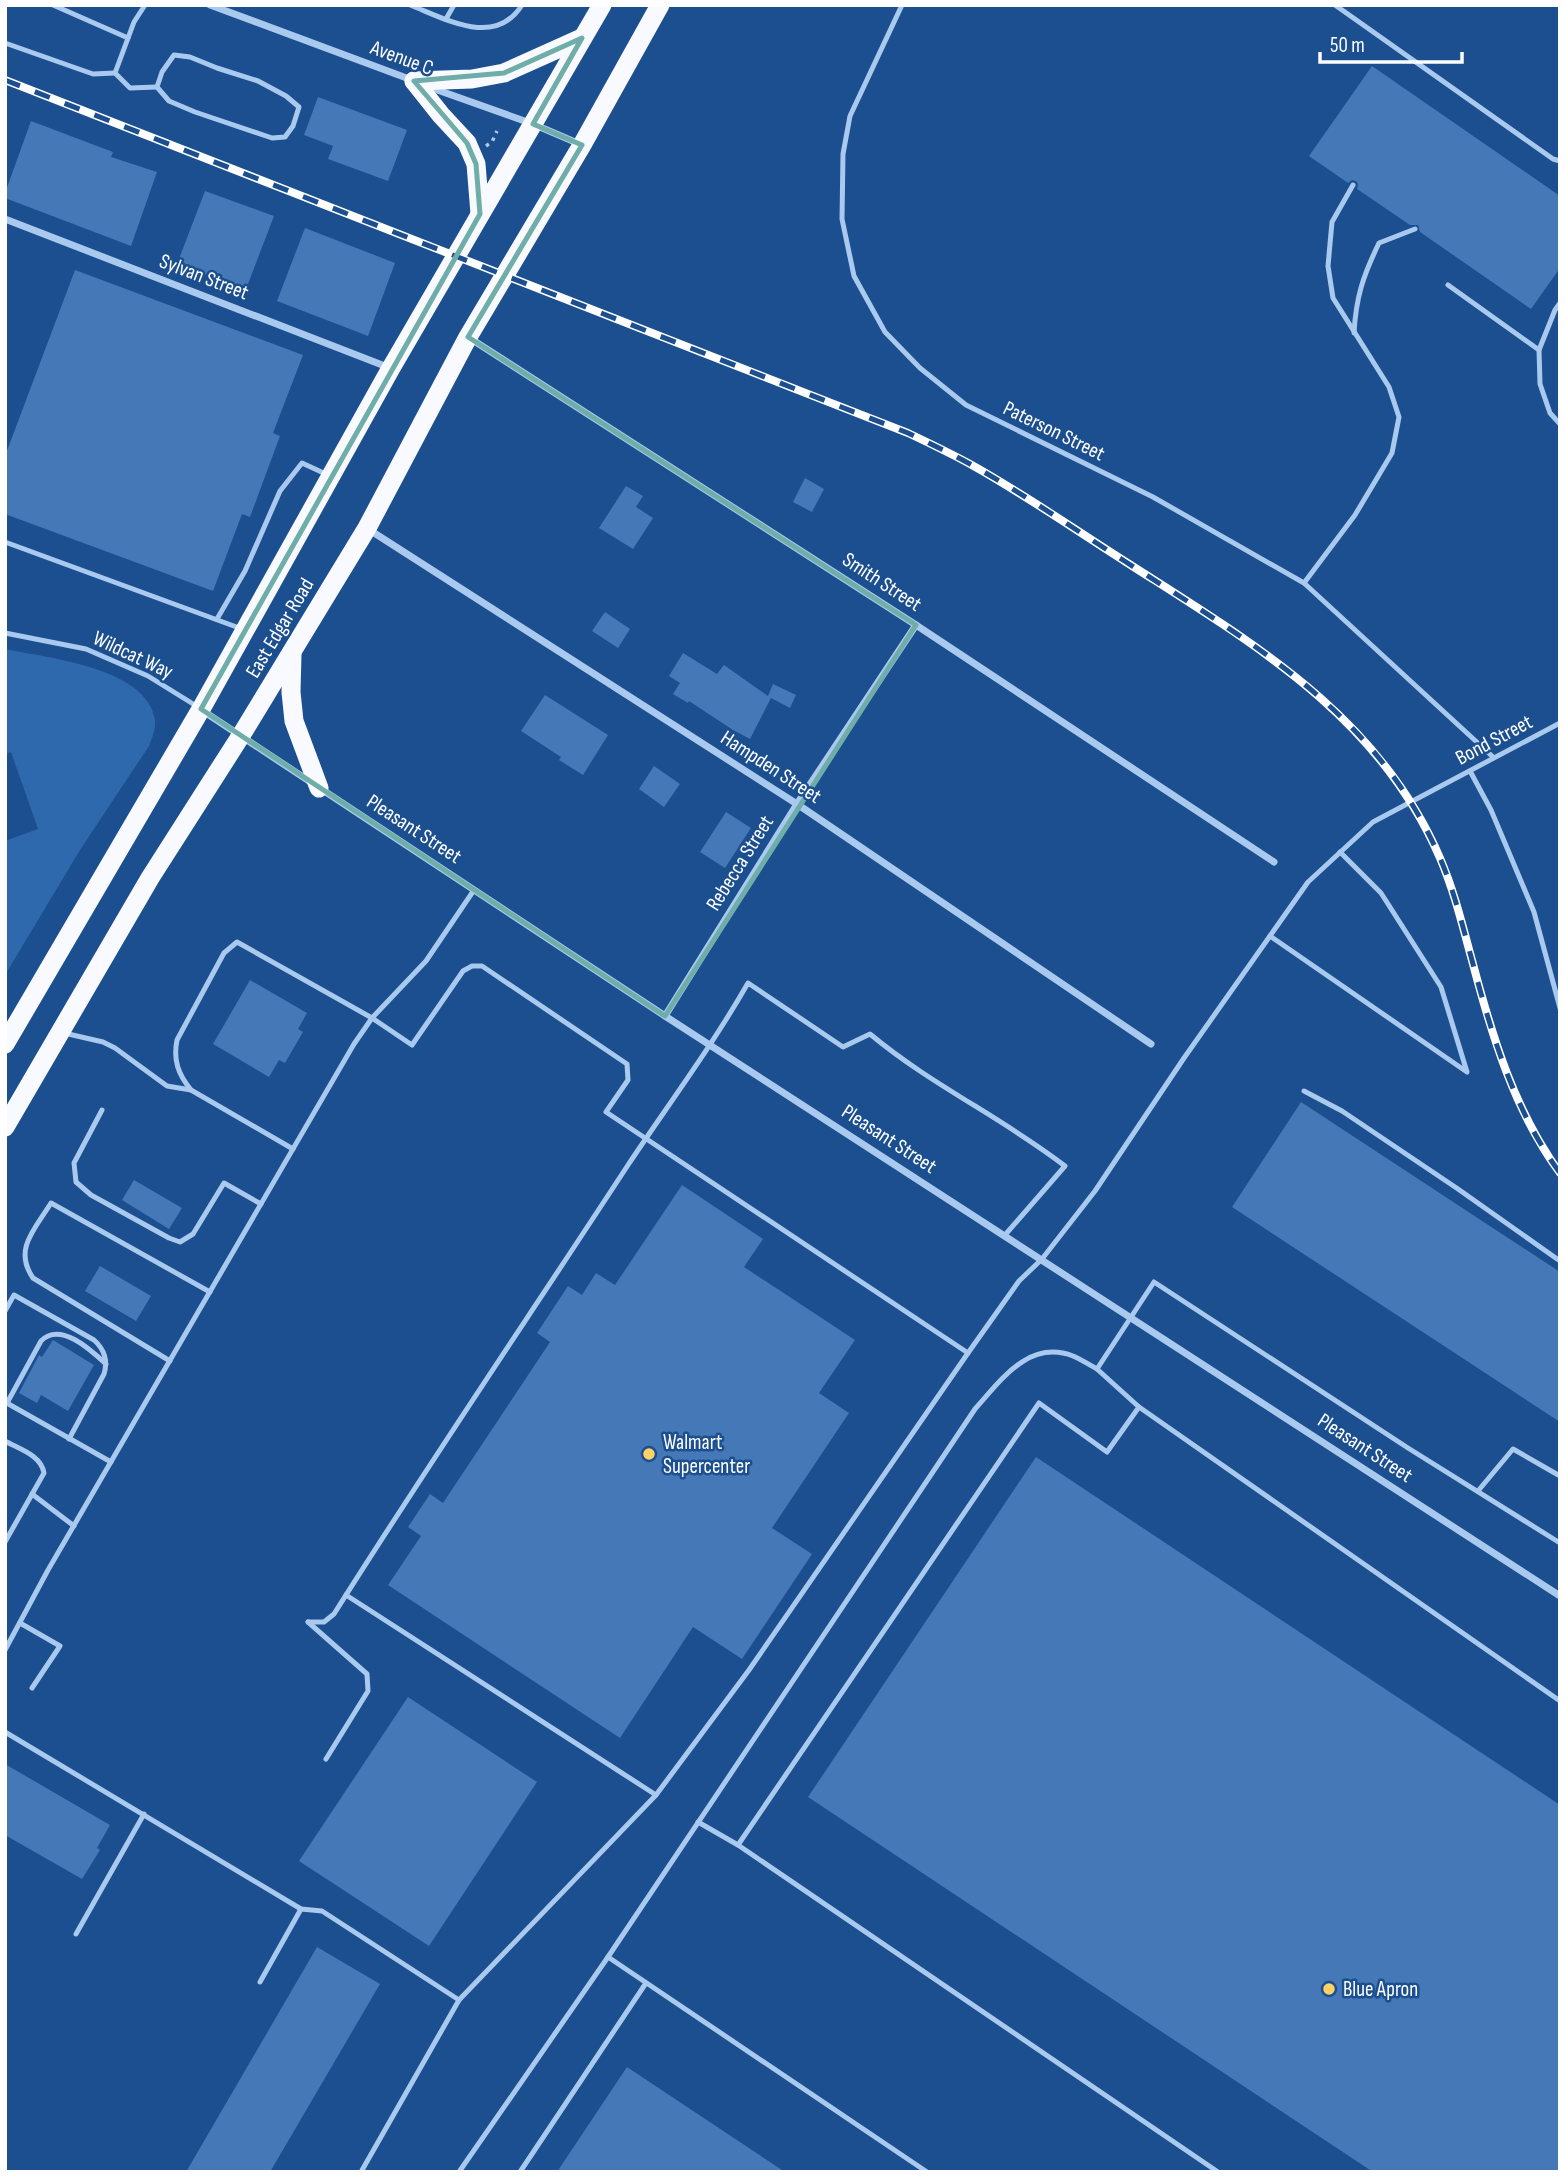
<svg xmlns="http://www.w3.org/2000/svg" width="1565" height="2177" viewBox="0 0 1565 2177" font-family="'Sofia Sans Condensed',sans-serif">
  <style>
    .green { fill: #2e69ad }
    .building { fill: #4478b7 }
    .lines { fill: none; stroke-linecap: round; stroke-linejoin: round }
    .path { stroke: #a9c9ee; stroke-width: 3.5; stroke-dasharray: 3.5 5; stroke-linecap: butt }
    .service { stroke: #a9c9ee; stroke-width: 5 }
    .minor { stroke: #a9c9ee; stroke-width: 7 }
    .trunk { stroke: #f8faff; stroke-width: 19 }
    .rail-casing { stroke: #fff; stroke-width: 8 }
    .rail { stroke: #1b4f8f; stroke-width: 5; stroke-dasharray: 16; stroke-linecap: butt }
    .marked { fill: none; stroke: #6fada8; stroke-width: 5; stroke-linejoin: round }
    .poi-dot { fill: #ffd166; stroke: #1b4f8f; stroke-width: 2.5 }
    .labels { text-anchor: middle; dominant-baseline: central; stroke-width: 5; stroke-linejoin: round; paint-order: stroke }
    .street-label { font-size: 21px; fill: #fff; stroke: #1b4f8f }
    .poi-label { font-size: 21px; fill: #fff; stroke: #1b4f8f; text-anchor: start }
  </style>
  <rect width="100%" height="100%" fill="#1b4f8f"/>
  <path class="green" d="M 5,649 C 47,658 147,667 155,720 C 156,729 152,738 149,746 L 80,850 L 5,975 L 5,841 L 38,829 L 11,752 L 5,754 Z"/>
  <g class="building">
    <polygon points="1372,66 1560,196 1560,268 1531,309 1420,232 1418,225 1410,225 1357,189 1358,184 1356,181 1352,180 1348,183 1309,156"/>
    <polygon points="318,97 407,130 388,181 328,159 333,146 304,135"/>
    <polygon points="31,121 113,152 111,157 157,172 131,246 5,198 5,193"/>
    <polygon points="205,191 274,216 246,289 177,264"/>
    <polygon points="305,228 395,263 368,336 277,301"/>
    <polygon points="75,270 303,355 273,433 280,436 250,517 242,514 213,591 5,514 5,456"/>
    <polygon points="805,478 824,489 812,512 793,502"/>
    <polygon points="626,486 643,496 636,507 653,518 633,549 599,528"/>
    <polygon points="605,612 630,629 618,648 592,631"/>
    <polygon points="683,653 717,674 724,665 768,696 773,684 796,695 790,708 771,698 750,739 733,730 689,701 688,703 673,694 680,683 669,676"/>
    <polygon points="545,695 608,735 583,775 559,760 561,757 521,731"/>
    <polygon points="654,766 680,784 664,807 639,789"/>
    <polygon points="726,812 751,828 725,868 700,852"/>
    <polygon points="250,980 307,1013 298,1029 303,1032 285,1063 279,1060 269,1077 213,1044"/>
    <polygon points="1301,1102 1560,1272 1560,1422 1232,1207"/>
    <polygon points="134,1180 182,1208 169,1229 122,1200"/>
    <polygon points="682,1185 763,1239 744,1267 855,1340 819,1393 849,1413 772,1528 812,1554 742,1659 693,1627 620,1738 388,1585 421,1536 408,1527 430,1494 443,1503 550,1342 537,1333 568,1286 582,1295 596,1273 615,1285"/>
    <polygon points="100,1266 151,1296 136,1321 85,1291"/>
    <polygon points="53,1340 94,1365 68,1411 41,1395 37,1403 19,1393 39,1355 42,1357"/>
    <polygon points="1036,1457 1560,1805 1560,2172 1373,2172 808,1797"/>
    <polygon points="408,1697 537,1782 429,1946 299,1861"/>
    <polygon points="5,1764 110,1825 97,1848 100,1850 82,1879 5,1835"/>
    <polygon points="317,1947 380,1984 270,2172 186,2172"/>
    <polygon points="627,2067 785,2172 557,2172"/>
  </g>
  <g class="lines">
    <polyline class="path" points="486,146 492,142 497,131"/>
    <g class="service">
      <polyline points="53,5 128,38"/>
      <polyline points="145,5 134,22 115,73 130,88 157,87"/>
      <path d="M 410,5 C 446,19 495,48 522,5"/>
      <polyline points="902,5 850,116 843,154 842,219 854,276 885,332 920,368 966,405 1153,497 1304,583 1493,757"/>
      <polyline points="1335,5 1553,159 1560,161"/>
      <polyline points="446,19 454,5"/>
      <polyline points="5,43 93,74 115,73"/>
      <polygon points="174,55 190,57 217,68 258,81 286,96 299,107 293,126 285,137 272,138 195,112 169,101 157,87 162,72"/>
      <polyline points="1448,285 1539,350"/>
      <polyline points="1560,303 1555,310 1539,350 1540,384 1550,413 1560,424"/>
      <path d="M 1354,333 C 1356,297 1363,276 1379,243 L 1415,229"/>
      <polyline points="5,542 242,629"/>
      <polyline points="1304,583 1355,515 1392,453 1399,417 1389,387 1333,298 1328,266 1332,222 1353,185"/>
      <polyline points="217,619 245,571 280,491 302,463 328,475"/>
      <polyline points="5,633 86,649 148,676 198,707"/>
      <polyline points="1470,771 1491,810 1534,912 1560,1008"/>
      <polyline points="1270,936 1467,1072 1441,987 1381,893 1340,852"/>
      <polyline points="64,1033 103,1042 115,1048 167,1086 191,1090 293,1149"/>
      <path d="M 191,1090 C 178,1074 173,1060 177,1040 L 224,953 L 237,942 L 372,1018 L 412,1045 L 463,971 L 472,966 L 482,966 L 627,1064 L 628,1080 L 606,1112 L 968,1353 L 1019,1281 L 1042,1259 L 1095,1191 L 1184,1058 L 1308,882 L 1373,822 L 1560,723"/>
      <polyline points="1304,1091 1342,1111 1458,1189 1560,1261"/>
      <polyline points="102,1110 74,1163 76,1182 91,1195 169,1238 180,1242 193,1234 224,1183 261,1204"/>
      <path d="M 5,1311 L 14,1295 L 94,1340 C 104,1349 108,1361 104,1374 L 69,1439"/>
      <path d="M 170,1361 L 33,1278 C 13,1249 35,1229 51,1203 L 210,1292"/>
      <polyline points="5,1402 111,1462"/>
      <path d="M 7,1403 L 41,1341 C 60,1321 91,1350 106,1364"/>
      <polyline points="1139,1407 1097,1369 1154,1282 1408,1448 1560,1543"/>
      <path d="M 5,1441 C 19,1449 41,1455 44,1473 L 5,1542"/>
      <polyline points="1478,1491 1513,1449 1560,1476"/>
      <polyline points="32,1494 74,1526"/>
      <polyline points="346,1595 656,1795"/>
      <path d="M 308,1622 L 324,1622 L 334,1614 C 429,1463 530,1315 628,1165 C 668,1105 712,1046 748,983 L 843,1047 L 870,1034 C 931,1085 1003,1118 1065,1166 L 1005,1235"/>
      <polyline points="308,1622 367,1674 368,1691 326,1759"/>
      <polyline points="20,1623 60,1646 32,1688"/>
      <polyline points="5,1650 48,1570 354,1044 372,1018 426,961 474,890"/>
      <polyline points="5,1732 301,1909 322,1911 459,2000"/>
      <polyline points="698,1822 738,1845"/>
      <polyline points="76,1934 144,1814"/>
      <path d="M 608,1957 L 975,1409 C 1001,1380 1029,1339 1073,1356 C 1082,1360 1090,1365 1097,1369"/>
      <polyline points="260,1982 301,1909"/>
      <polyline points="361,2172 459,2000 656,1795 749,1670 968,1353"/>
      <polyline points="459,2172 608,1957 927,2172"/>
      <polyline points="520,2172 646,1983"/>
      <polyline points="1218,2172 738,1845 1039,1403 1107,1452 1139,1407 1560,1701"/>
    </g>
    <g class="minor">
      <polyline points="210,5 412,80"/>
      <polyline points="429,87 533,124 582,145"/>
      <polyline points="5,219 390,368"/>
      <polyline points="468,337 916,625 1274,862"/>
      <polyline points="368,529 797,804 1151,1044"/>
      <polyline points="203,711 665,1016 1560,1596"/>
      <polyline points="665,1016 797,804 916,625"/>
    </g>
    <g class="trunk">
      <polyline points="414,81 472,79 504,73 582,38"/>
      <polyline points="414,81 441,115 467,143 476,164 480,214"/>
      <polyline points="292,654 291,692 294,721 319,788"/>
      <polyline points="5,1044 201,709 391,368 602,5"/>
      <polyline points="5,1127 150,878 240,737 367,528 468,337 582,145 660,5"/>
    </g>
    <defs>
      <path id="rail" d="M 5,80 L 908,433 C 929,443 950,453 970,464 C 1024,494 1074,529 1126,562 C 1252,643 1378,714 1440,858 C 1455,893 1463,928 1473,964 C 1492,1036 1515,1112 1560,1173"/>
    </defs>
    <use href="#rail" class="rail-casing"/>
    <use href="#rail" class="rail"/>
  </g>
  <path class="marked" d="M 582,38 L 533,124 L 582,145 L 468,337 L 916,625 L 665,1016 L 201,709 L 480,214 L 476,164 L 467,143 L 414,81 L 504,73 Z"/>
  <g class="poi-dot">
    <circle cx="649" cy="1454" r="7"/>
    <circle cx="1329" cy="1989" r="7"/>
  </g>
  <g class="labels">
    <g class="street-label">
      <text transform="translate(402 58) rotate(20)">Avenue C</text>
      <text transform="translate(204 277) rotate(21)">Sylvan Street</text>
      <text transform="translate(1054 431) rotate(26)">Paterson Street</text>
      <text transform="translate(882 582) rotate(33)">Smith Street</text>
      <text transform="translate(280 628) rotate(-59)">East Edgar Road</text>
      <text transform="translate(133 655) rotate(25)">Wildcat Way</text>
      <text transform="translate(1494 740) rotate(-28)">Bond Street</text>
      <text transform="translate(771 767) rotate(33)">Hampden Street</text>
      <text transform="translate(414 829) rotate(33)">Pleasant Street</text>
      <text transform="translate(740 863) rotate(-58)">Rebecca Street</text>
      <text transform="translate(889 1139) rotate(33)">Pleasant Street</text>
      <text transform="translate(1365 1448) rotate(33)">Pleasant Street</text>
    </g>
    <g class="poi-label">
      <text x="663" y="1442">Walmart<tspan x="663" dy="24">Supercenter</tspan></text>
      <text x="1343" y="1989">Blue Apron</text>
    </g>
  </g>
  <rect width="1565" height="2177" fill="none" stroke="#ffffff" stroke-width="14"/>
  <path d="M1320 52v10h142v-10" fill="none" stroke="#ffffff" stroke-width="3.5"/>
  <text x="1330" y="52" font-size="21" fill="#ffffff" stroke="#1b4f8f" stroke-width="5" paint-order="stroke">50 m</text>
</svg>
